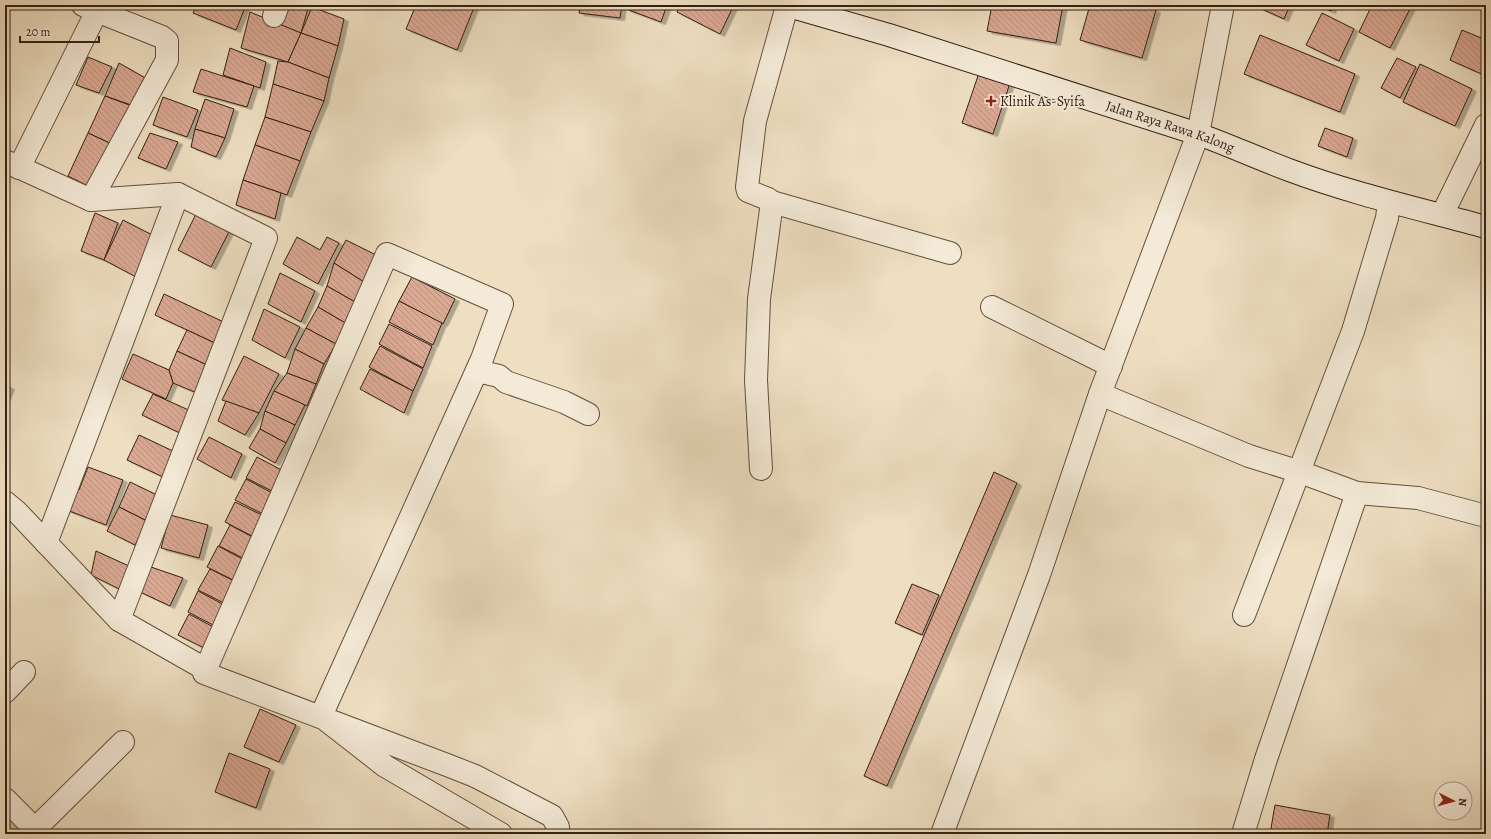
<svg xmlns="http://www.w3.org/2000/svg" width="1491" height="839" viewBox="0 0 1491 839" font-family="Alegreya,serif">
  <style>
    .grass { fill: url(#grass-tufts); stroke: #797050 }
    .building { fill: url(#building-back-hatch); stroke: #332012; filter: url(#shadow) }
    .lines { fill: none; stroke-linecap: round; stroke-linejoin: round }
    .street-casing { stroke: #62503e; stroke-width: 24 }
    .secondary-casing { stroke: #332012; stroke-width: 24 }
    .street { stroke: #f4ead7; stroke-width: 22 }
    .secondary { stroke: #f4ead7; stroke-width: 22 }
    .poi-dot { fill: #8f2418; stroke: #f4ead7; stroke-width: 1.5 }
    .labels { text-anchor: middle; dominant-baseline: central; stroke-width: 3.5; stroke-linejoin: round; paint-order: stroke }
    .poi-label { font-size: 14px; fill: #332012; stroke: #f4ead7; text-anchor: start }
    .street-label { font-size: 14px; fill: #332012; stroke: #f4ead7 }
  </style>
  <defs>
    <pattern id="grass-tufts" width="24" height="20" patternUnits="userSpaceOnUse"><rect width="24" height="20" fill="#bfc08e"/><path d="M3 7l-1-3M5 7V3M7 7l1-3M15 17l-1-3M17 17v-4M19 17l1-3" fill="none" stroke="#9c9c73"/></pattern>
    <pattern id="building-back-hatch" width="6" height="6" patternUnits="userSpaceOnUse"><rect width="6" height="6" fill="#dba892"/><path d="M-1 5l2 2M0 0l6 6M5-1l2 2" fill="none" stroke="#bc907d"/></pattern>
    <filter id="shadow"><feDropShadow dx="4.5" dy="2.5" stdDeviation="0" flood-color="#0004"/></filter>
  </defs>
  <rect width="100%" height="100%" fill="#eedfc1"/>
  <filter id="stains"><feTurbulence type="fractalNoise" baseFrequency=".005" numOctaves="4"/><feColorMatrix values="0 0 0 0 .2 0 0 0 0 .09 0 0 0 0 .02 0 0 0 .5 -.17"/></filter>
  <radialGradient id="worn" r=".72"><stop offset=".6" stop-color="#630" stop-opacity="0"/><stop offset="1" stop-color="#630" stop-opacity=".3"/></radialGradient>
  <polygon class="grass" points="5,799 40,834 5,834"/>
  <g class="building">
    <polygon points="197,5 246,5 236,30 193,13"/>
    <polygon points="283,5 309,5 301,33 275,23"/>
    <polygon points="416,5 475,5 457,50 406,29"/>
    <polygon points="580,5 622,5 620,18 579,13"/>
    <polygon points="627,5 667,5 661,22 626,9"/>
    <polygon points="680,5 734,5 720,34 677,12"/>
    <polygon points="992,5 1063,5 1056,43 987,31"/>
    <polygon points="1090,5 1141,5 1156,10 1142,58 1080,40"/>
    <polygon points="1253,5 1290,5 1284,19"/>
    <polygon points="1317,5 1333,5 1331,11"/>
    <polygon points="1372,5 1412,5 1390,48 1359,32"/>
    <polygon points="312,7 344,19 338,46 301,33"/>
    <polygon points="250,12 301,33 288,62 241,48"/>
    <polygon points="1322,13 1354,29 1339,61 1306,45"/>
    <polygon points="1462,30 1486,40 1486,76 1450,60"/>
    <polygon points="301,33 338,46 329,78 288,62"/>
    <polygon points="1260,35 1355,74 1340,112 1244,74"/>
    <polygon points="230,48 266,62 260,88 223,75"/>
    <polygon points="88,57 112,67 99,93 76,85"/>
    <polygon points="1397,58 1416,67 1400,98 1381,88"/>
    <polygon points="278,61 288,62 329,78 324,101 273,84"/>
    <polygon points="119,63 147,79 137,107 105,96"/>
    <polygon points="1420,64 1472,89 1455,126 1403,102"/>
    <polygon points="981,67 1012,77 993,134 962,123"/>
    <polygon points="201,69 254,86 247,107 193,92"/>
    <polygon points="273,84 324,101 311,132 265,117"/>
    <polygon points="105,96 132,106 116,146 88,133"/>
    <polygon points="163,97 198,110 187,137 153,125"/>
    <polygon points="205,99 234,109 225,138 195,129"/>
    <polygon points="265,117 311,132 300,161 255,145"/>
    <polygon points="1325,128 1353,138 1347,157 1318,146"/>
    <polygon points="195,129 225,138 216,157 191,147"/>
    <polygon points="88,133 116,146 96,190 68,176"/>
    <polygon points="150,133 178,142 166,169 138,158"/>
    <polygon points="255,145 300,161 287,195 243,180"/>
    <polygon points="243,180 281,193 275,219 236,205"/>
    <polygon points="198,210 232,226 211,267 178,250"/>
    <polygon points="95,213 118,223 104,260 81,251"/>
    <polygon points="123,220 160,239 140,279 104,260"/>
    <polygon points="297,237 320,250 327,237 339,243 318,284 283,264"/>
    <polygon points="346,240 376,255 364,282 334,263"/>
    <polygon points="334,263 364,282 355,302 327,286"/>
    <polygon points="280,273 315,291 301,322 268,304"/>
    <polygon points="412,277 455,299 443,324 399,301"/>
    <polygon points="327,286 355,302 347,324 318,307"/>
    <polygon points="164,294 228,324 219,345 155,315"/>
    <polygon points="399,301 442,323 433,345 389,322"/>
    <polygon points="318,307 347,324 336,344 306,328"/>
    <polygon points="264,309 300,327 285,358 252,340"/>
    <polygon points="389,324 432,346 423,368 379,344"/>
    <polygon points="306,328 336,344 324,364 295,349"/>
    <polygon points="187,330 219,345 209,366 177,351"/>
    <polygon points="380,346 423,369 413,391 369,367"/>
    <polygon points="295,349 324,364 316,384 287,373"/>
    <polygon points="177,351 209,366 197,393 173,383 169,370"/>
    <polygon points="133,354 169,370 173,383 166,399 122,379"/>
    <polygon points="244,356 279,374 259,413 222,400"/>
    <polygon points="370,369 413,391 404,413 360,389"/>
    <polygon points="287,373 316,384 307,406 274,391"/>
    <polygon points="5,385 10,387 5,400"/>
    <polygon points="274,391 305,405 295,425 265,411"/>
    <polygon points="153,394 193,412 182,434 142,415"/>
    <polygon points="226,401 259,413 245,435 218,421"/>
    <polygon points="265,411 295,425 286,443 260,429"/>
    <polygon points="260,429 286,443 275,463 249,448"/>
    <polygon points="139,435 175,452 163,477 127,460"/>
    <polygon points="209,437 242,454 231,478 197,459"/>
    <polygon points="257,457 287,473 276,493 246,478"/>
    <polygon points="88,467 123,480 106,525 64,509 72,487 79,490"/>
    <polygon points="994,472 1017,483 887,786 864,776"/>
    <polygon points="246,479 276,495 265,515 235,500"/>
    <polygon points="130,482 159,496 147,521 119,507"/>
    <polygon points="235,502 266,517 254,537 225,522"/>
    <polygon points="119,507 147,521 135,545 107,531"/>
    <polygon points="170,515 208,525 199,558 161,548"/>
    <polygon points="230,525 260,541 249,561 219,546"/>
    <polygon points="218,546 248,562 237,582 207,567"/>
    <polygon points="96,551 131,567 123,591 91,575"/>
    <polygon points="151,567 183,578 170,606 138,591"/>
    <polygon points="210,569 240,584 228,605 198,590"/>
    <polygon points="912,584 939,595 922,635 895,623"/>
    <polygon points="198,591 228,607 217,627 188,612"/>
    <polygon points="189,614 219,630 208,650 178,635"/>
    <polygon points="260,709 296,725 279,762 244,747"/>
    <polygon points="229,753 270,769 256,808 215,792"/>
    <polygon points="1275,805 1330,815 1327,834 1270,834"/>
  </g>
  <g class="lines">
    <defs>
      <g id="street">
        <polyline points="274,16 278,5"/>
        <polyline points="5,161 91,200 178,194 266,238 119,620"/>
        <polyline points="19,168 97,11 83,5"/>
        <polyline points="91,200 167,60 167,41 162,37 97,11"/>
        <polyline points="772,202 950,253"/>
        <polyline points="1442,215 1486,125"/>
        <polyline points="992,307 1111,366"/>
        <polyline points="477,371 499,376 506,382 564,402 588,414"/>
        <polyline points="1100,394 1249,456 1300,472 1357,493 1418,498 1486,516"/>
        <polyline points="761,469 756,380 759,299 772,202 768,199 748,191 747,187 755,121 787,6"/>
        <polyline points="5,502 17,512 119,620 198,665"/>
        <polyline points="46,543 178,194"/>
        <polyline points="1244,615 1353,331 1387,218 1389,202"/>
        <polyline points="5,692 24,672"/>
        <polyline points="5,799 40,834"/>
        <polyline points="35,829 123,742"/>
        <polyline points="501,834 385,766 321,716 482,359 502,304 387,254 204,673 447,765 475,776 552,816 558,827 558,834"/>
        <polyline points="942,834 1039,575 1100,394 1198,134 1223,5"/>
        <polyline points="1243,834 1266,759 1357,493"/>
      </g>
      <g id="secondary">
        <path id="s1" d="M 785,5 L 889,35 L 1198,134 C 1229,145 1259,159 1289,170 C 1353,194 1420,209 1486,227"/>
      </g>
    </defs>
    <use href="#street" class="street-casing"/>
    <use href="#secondary" class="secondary-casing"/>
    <use href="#street" class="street"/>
    <use href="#secondary" class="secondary"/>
  </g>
  <path class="poi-dot" d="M989 95h4v4h4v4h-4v4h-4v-4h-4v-4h4z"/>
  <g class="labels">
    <g class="poi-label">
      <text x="1000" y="101">Klinik As-Syifa</text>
    </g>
    <g class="street-label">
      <text stroke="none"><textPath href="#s1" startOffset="404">Jalan Raya Rawa Kalong</textPath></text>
    </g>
  </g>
  <rect width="1491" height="839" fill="none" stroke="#eedfc1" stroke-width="20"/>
  <rect x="6" y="6" width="1479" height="827" fill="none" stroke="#332012" stroke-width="2"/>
  <rect x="10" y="10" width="1471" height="819" fill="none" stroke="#332012"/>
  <g transform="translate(1453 801) rotate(96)"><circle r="19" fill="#f4ead7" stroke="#a79988"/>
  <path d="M0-3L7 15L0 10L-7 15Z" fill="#8f2418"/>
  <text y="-6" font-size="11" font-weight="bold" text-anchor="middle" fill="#332012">N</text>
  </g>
  <path d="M20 36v6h79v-6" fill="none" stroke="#332012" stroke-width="2"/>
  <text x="26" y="36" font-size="12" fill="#332012" stroke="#f4ead7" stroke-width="3" paint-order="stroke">20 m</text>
  <rect width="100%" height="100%" filter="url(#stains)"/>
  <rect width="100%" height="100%" fill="url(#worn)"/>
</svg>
